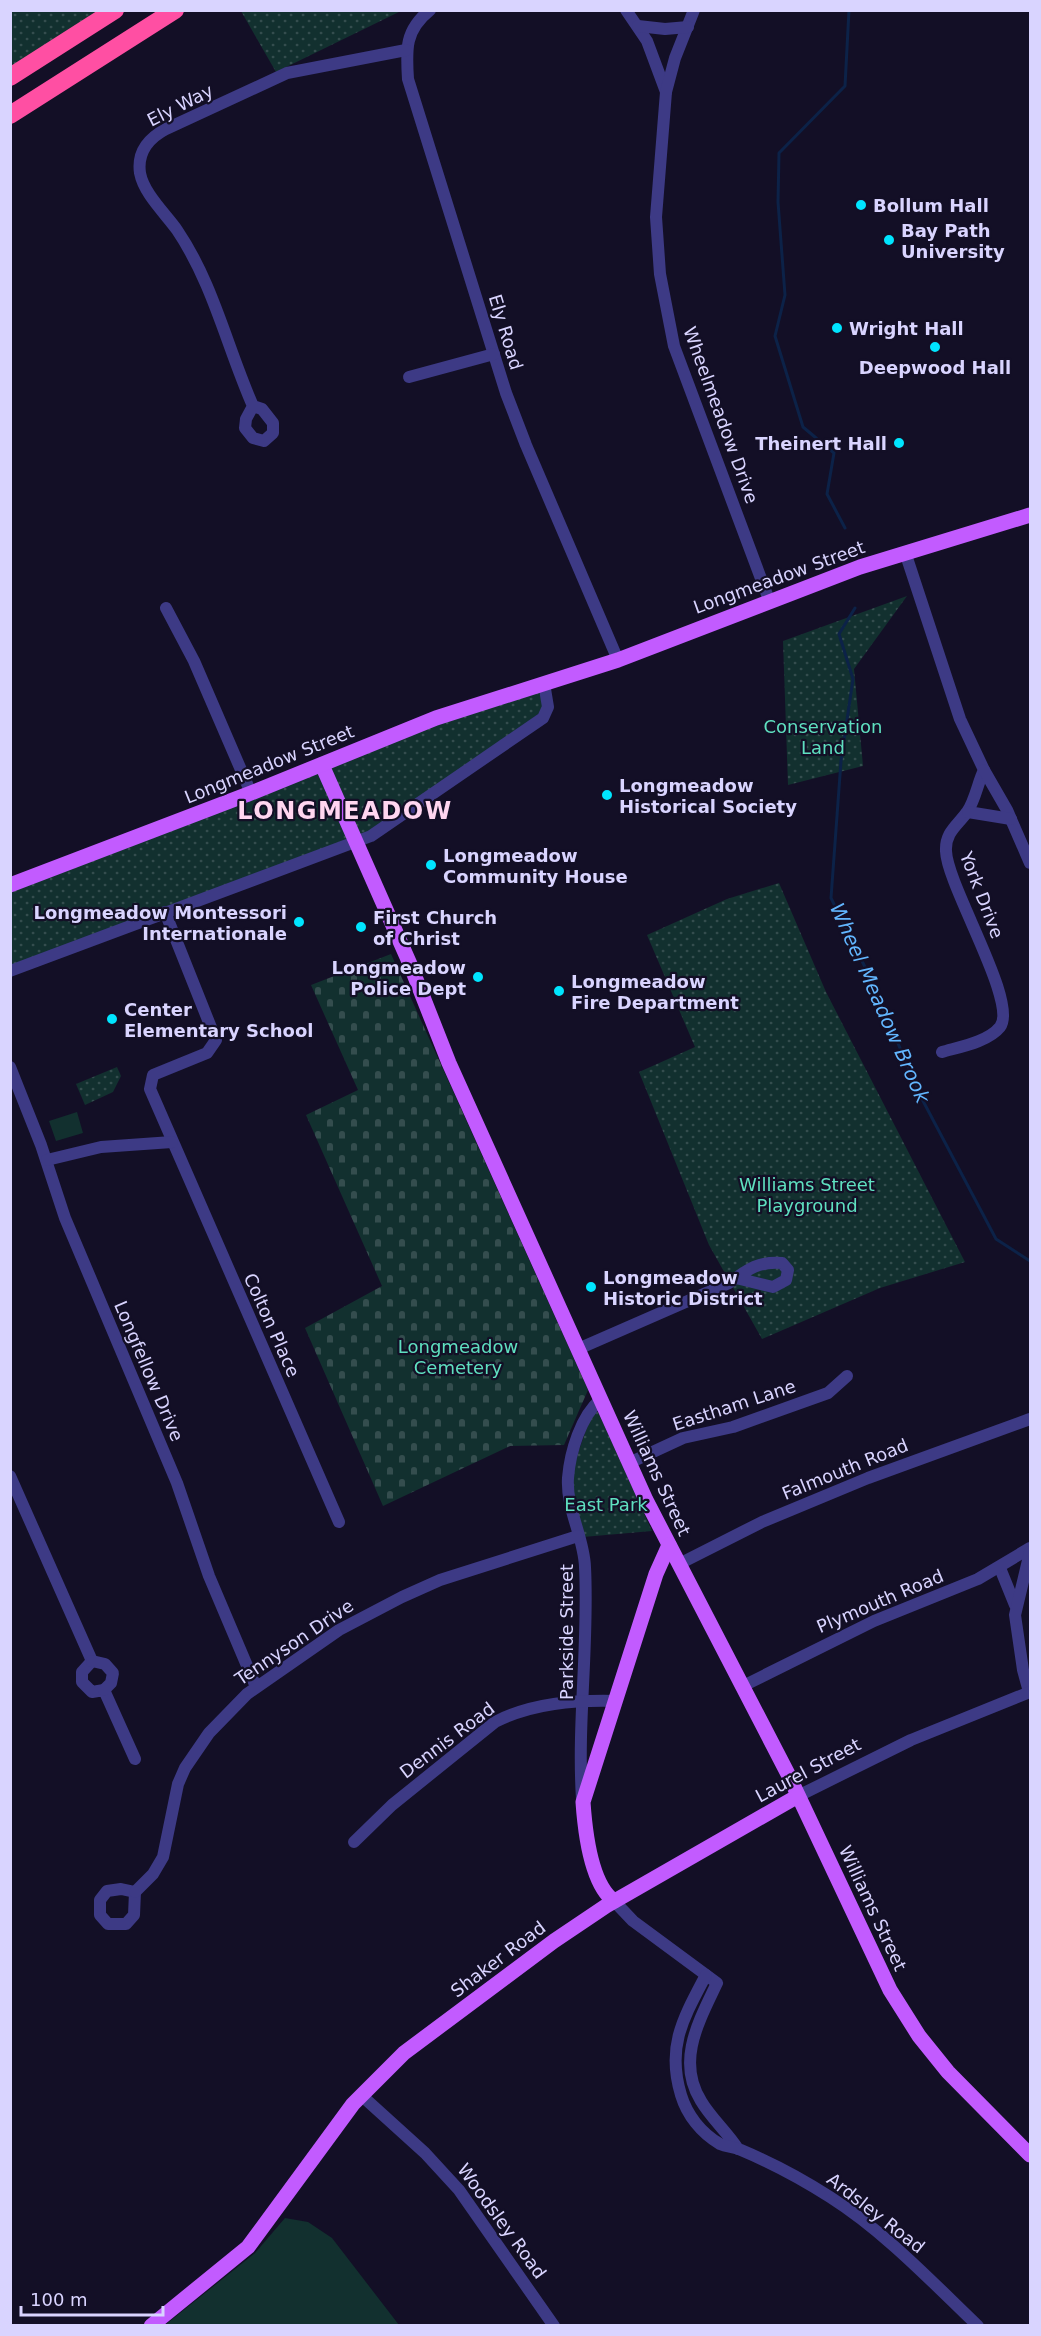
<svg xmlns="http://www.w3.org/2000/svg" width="1041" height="2336" viewBox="0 0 1041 2336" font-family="'DejaVu Sans',sans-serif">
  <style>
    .green { fill: #12302f }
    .cemetery { fill: url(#cemetery-stones) }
    .park { fill: url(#park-dots) }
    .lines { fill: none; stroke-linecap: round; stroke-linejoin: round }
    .stream { stroke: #0c2248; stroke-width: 3 }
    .minor { stroke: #3d3a85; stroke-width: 12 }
    .major { stroke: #c25bff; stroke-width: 15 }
    .highway { stroke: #ff4fa3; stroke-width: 18 }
    .poi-dot { fill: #00e5ff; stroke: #130f26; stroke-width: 2 }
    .labels { text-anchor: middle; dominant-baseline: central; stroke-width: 4.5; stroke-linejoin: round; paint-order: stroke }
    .street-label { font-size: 18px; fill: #d9d4ff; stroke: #130f26 }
    .poi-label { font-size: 18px; font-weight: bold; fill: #d9d4ff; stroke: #130f26; text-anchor: start }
    .park-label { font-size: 18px; fill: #5fe0c0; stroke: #130f26 }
    .water-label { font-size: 20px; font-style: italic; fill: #62b6ff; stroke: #130f26 }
    .district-label { font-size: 24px; font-weight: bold; letter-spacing: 1.5px; fill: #ffd6f0; stroke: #130f26 }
  </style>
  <defs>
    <pattern id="cemetery-stones" width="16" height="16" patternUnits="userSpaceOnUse" patternTransform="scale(1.5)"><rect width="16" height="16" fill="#12302f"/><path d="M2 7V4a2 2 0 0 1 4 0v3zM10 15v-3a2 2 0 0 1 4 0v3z" fill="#344d4e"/></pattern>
    <pattern id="park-dots" width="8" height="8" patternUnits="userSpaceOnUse" patternTransform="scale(1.5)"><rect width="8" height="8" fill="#12302f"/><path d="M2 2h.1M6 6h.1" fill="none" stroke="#344d4e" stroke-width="1.8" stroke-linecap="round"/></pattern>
  </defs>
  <rect width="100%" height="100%" fill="#130f26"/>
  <g class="green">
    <polygon points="77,1112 83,1133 56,1141 49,1121"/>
    <polygon points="285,2218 308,2222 332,2238 399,2325 165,2325 255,2253"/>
  </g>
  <polygon class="cemetery" points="391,954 588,1390 564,1445 510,1446 383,1506 305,1328 382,1286 306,1115 358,1090 311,985"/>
  <g class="park">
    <polygon points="403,10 276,72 241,11"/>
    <polygon points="11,11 122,11 11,82"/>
    <polygon points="907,596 854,669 863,766 788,785 783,641"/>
    <polygon points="544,683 548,707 387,826 11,971 11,885"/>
    <polygon points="779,883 826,992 965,1262 880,1288 762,1339 709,1245 639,1072 695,1047 647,935 727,899"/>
    <polygon points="117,1067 121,1076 113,1092 85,1105 76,1084"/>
    <polygon points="598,1412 652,1531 583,1537 573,1502 571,1473 592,1413"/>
  </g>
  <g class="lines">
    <g class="stream">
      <polyline points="845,528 827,494 834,453 803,427 775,336 785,295 778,202 779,153 845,86 849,10"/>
      <polyline points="855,608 839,634 853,679 841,761 831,898 865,967 922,1099 996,1239 1030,1261"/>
    </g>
    <g class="minor">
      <path d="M 430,10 C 405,30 406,49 408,79 L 506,393 L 526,445 L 618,660"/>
      <polyline points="626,10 647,41 666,92"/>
      <polyline points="694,10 675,58 666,92 656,217 660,274 674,346 769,600"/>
      <polyline points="638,26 665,29 688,27"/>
      <polyline points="409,377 494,354"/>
      <path d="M 253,406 L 262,409 L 273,423 L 273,433 L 264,441 L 253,438 L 245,428 L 246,419 L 253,406 C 227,347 213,283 177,230 C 165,213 144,194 140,173 C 137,152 149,138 166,129 L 287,73 L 406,50"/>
      <path d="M 905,552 L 960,719 L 984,770 C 978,782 975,801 967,812 C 958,825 945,832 946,851 C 947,886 1019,1003 1000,1027 C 988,1042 959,1047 942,1052"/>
      <polyline points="166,608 194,661 251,793"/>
      <polyline points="984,770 1007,810 1030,863"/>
      <polyline points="968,812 1011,819"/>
      <polyline points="165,912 216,1040 207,1053 153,1075 150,1089 339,1522"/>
      <polyline points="10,971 371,836 543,718 548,707 544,683"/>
      <polyline points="10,1067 41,1145 65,1218 177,1483 209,1576 256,1687"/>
      <polyline points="47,1160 101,1147 172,1142"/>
      <path d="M 578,1349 L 729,1283 C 747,1270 758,1261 782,1263 L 788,1270 L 786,1280 L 773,1287 L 736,1278"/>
      <polyline points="629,1463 683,1438 733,1427 828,1393 847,1376"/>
      <polyline points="10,1476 92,1661 82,1672 82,1682 92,1692 104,1690 135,1759"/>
      <polyline points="679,1564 762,1522 868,1478 1030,1419"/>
      <polyline points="1000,1568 1015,1605"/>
      <polyline points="92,1661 105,1664 113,1673 111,1683 104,1690"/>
      <polyline points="743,1686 874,1621 978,1579 1030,1548"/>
      <polyline points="1029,1692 1023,1670 1015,1615 1030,1552"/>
      <polyline points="798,1796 911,1740 1030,1692"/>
      <path d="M 582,1799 C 577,1722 589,1644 585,1567 C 584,1537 566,1509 568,1478 C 570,1452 581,1416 600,1400"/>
      <path d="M 354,1842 L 392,1805 L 495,1722 C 532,1703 575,1700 616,1701"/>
      <polygon points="121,1889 135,1892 134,1915 126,1924 108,1924 100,1915 100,1900 107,1891"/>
      <polyline points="135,1892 153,1874 163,1857 178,1784 185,1768 209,1733 247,1694 339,1630 402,1597 440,1580 578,1536"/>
      <path d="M 614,1901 L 633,1921 L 717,1983 C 699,2021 676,2061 701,2101 C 711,2118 727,2132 738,2149"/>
      <path d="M 706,1975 C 684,2017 666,2046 681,2095 C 687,2115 701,2133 720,2144 C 727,2147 734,2147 741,2150 C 772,2163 802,2179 830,2197 C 885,2232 931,2281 978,2326"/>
      <polyline points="361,2095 425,2153 459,2190 554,2326"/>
    </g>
    <g class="major">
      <polyline points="322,765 410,964 449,1063 646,1500 789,1776 890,1990 919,2036 948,2072 1030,2155"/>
      <polyline points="10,885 251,793 436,718 618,660 860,567 1030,515"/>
      <path d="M 614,1901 C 591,1884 585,1831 583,1802 L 656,1574 L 669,1545"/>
      <polyline points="151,2326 248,2247 353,2104 404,2053 554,1941 606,1906 798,1796"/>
    </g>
    <g class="highway">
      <polyline points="10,77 115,10"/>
      <polyline points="10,115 175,10"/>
    </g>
  </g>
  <g class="poi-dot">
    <circle cx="861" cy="205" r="6"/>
    <circle cx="889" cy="240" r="6"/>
    <circle cx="837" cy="328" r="6"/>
    <circle cx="935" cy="347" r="6"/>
    <circle cx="899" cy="443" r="6"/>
    <circle cx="607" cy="795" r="6"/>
    <circle cx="431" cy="865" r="6"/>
    <circle cx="299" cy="922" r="6"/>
    <circle cx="361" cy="927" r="6"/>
    <circle cx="478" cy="977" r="6"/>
    <circle cx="559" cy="991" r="6"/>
    <circle cx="112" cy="1019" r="6"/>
    <circle cx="591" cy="1287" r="6"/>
  </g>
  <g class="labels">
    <g class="street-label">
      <text transform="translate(180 105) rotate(-27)">Ely Way</text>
      <text transform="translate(506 332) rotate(73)">Ely Road</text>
      <text transform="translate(721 415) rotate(70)">Wheelmeadow Drive</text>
      <text transform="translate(779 577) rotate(-20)">Longmeadow Street</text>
      <text transform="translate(269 764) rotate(-22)">Longmeadow Street</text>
      <text transform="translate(982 895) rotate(69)">York Drive</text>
      <text transform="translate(272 1325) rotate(66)">Colton Place</text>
      <text transform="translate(149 1371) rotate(67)">Longfellow Drive</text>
      <text transform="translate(734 1405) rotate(-18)">Eastham Lane</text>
      <text transform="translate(845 1469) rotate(-22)">Falmouth Road</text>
      <text transform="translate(657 1473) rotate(65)">Williams Street</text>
      <text transform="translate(880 1601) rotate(-23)">Plymouth Road</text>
      <text transform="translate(566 1632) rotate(-90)">Parkside Street</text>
      <text transform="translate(294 1642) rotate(-34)">Tennyson Drive</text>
      <text transform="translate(447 1740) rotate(-37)">Dennis Road</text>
      <text transform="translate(808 1770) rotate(-28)">Laurel Street</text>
      <text transform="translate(873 1908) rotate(65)">Williams Street</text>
      <text transform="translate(498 1959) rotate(-37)">Shaker Road</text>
      <text transform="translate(876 2213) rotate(38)">Ardsley Road</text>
      <text transform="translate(502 2221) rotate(54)">Woodsley Road</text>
    </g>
    <g class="poi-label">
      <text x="873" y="205">Bollum Hall</text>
      <text x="901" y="230">Bay Path<tspan x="901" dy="21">University</tspan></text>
      <text x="849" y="328">Wright Hall</text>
      <text x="935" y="367" text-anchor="middle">Deepwood Hall</text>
      <text x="887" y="443" text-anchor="end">Theinert Hall</text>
      <text x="619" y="785">Longmeadow<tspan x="619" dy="21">Historical Society</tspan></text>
      <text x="443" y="855">Longmeadow<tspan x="443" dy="21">Community House</tspan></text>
      <text x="287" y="912" text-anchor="end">Longmeadow Montessori<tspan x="287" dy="21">Internationale</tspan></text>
      <text x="373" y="917">First Church<tspan x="373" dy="21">of Christ</tspan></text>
      <text x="466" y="967" text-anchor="end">Longmeadow<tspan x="466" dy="21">Police Dept</tspan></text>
      <text x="571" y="981">Longmeadow<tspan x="571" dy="21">Fire Department</tspan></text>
      <text x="124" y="1009">Center<tspan x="124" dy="21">Elementary School</tspan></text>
      <text x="603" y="1277">Longmeadow<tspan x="603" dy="21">Historic District</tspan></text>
    </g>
    <g class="park-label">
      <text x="823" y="726">Conservation<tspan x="823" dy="21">Land</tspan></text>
      <text x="807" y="1184">Williams Street<tspan x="807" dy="21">Playground</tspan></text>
      <text x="458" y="1346">Longmeadow<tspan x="458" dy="21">Cemetery</tspan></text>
      <text x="606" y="1504">East Park</text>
    </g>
    <g class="water-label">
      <text transform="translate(880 1003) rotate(66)">Wheel Meadow Brook</text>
    </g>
    <g class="district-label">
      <text x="345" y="811">LONGMEADOW</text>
    </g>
  </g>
  <rect width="1041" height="2336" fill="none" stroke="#d9d4ff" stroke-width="24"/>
  <path d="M21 2306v9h142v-9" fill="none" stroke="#d9d4ff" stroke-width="3"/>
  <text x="30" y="2306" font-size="18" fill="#d9d4ff" stroke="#130f26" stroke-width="4.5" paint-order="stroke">100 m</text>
</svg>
